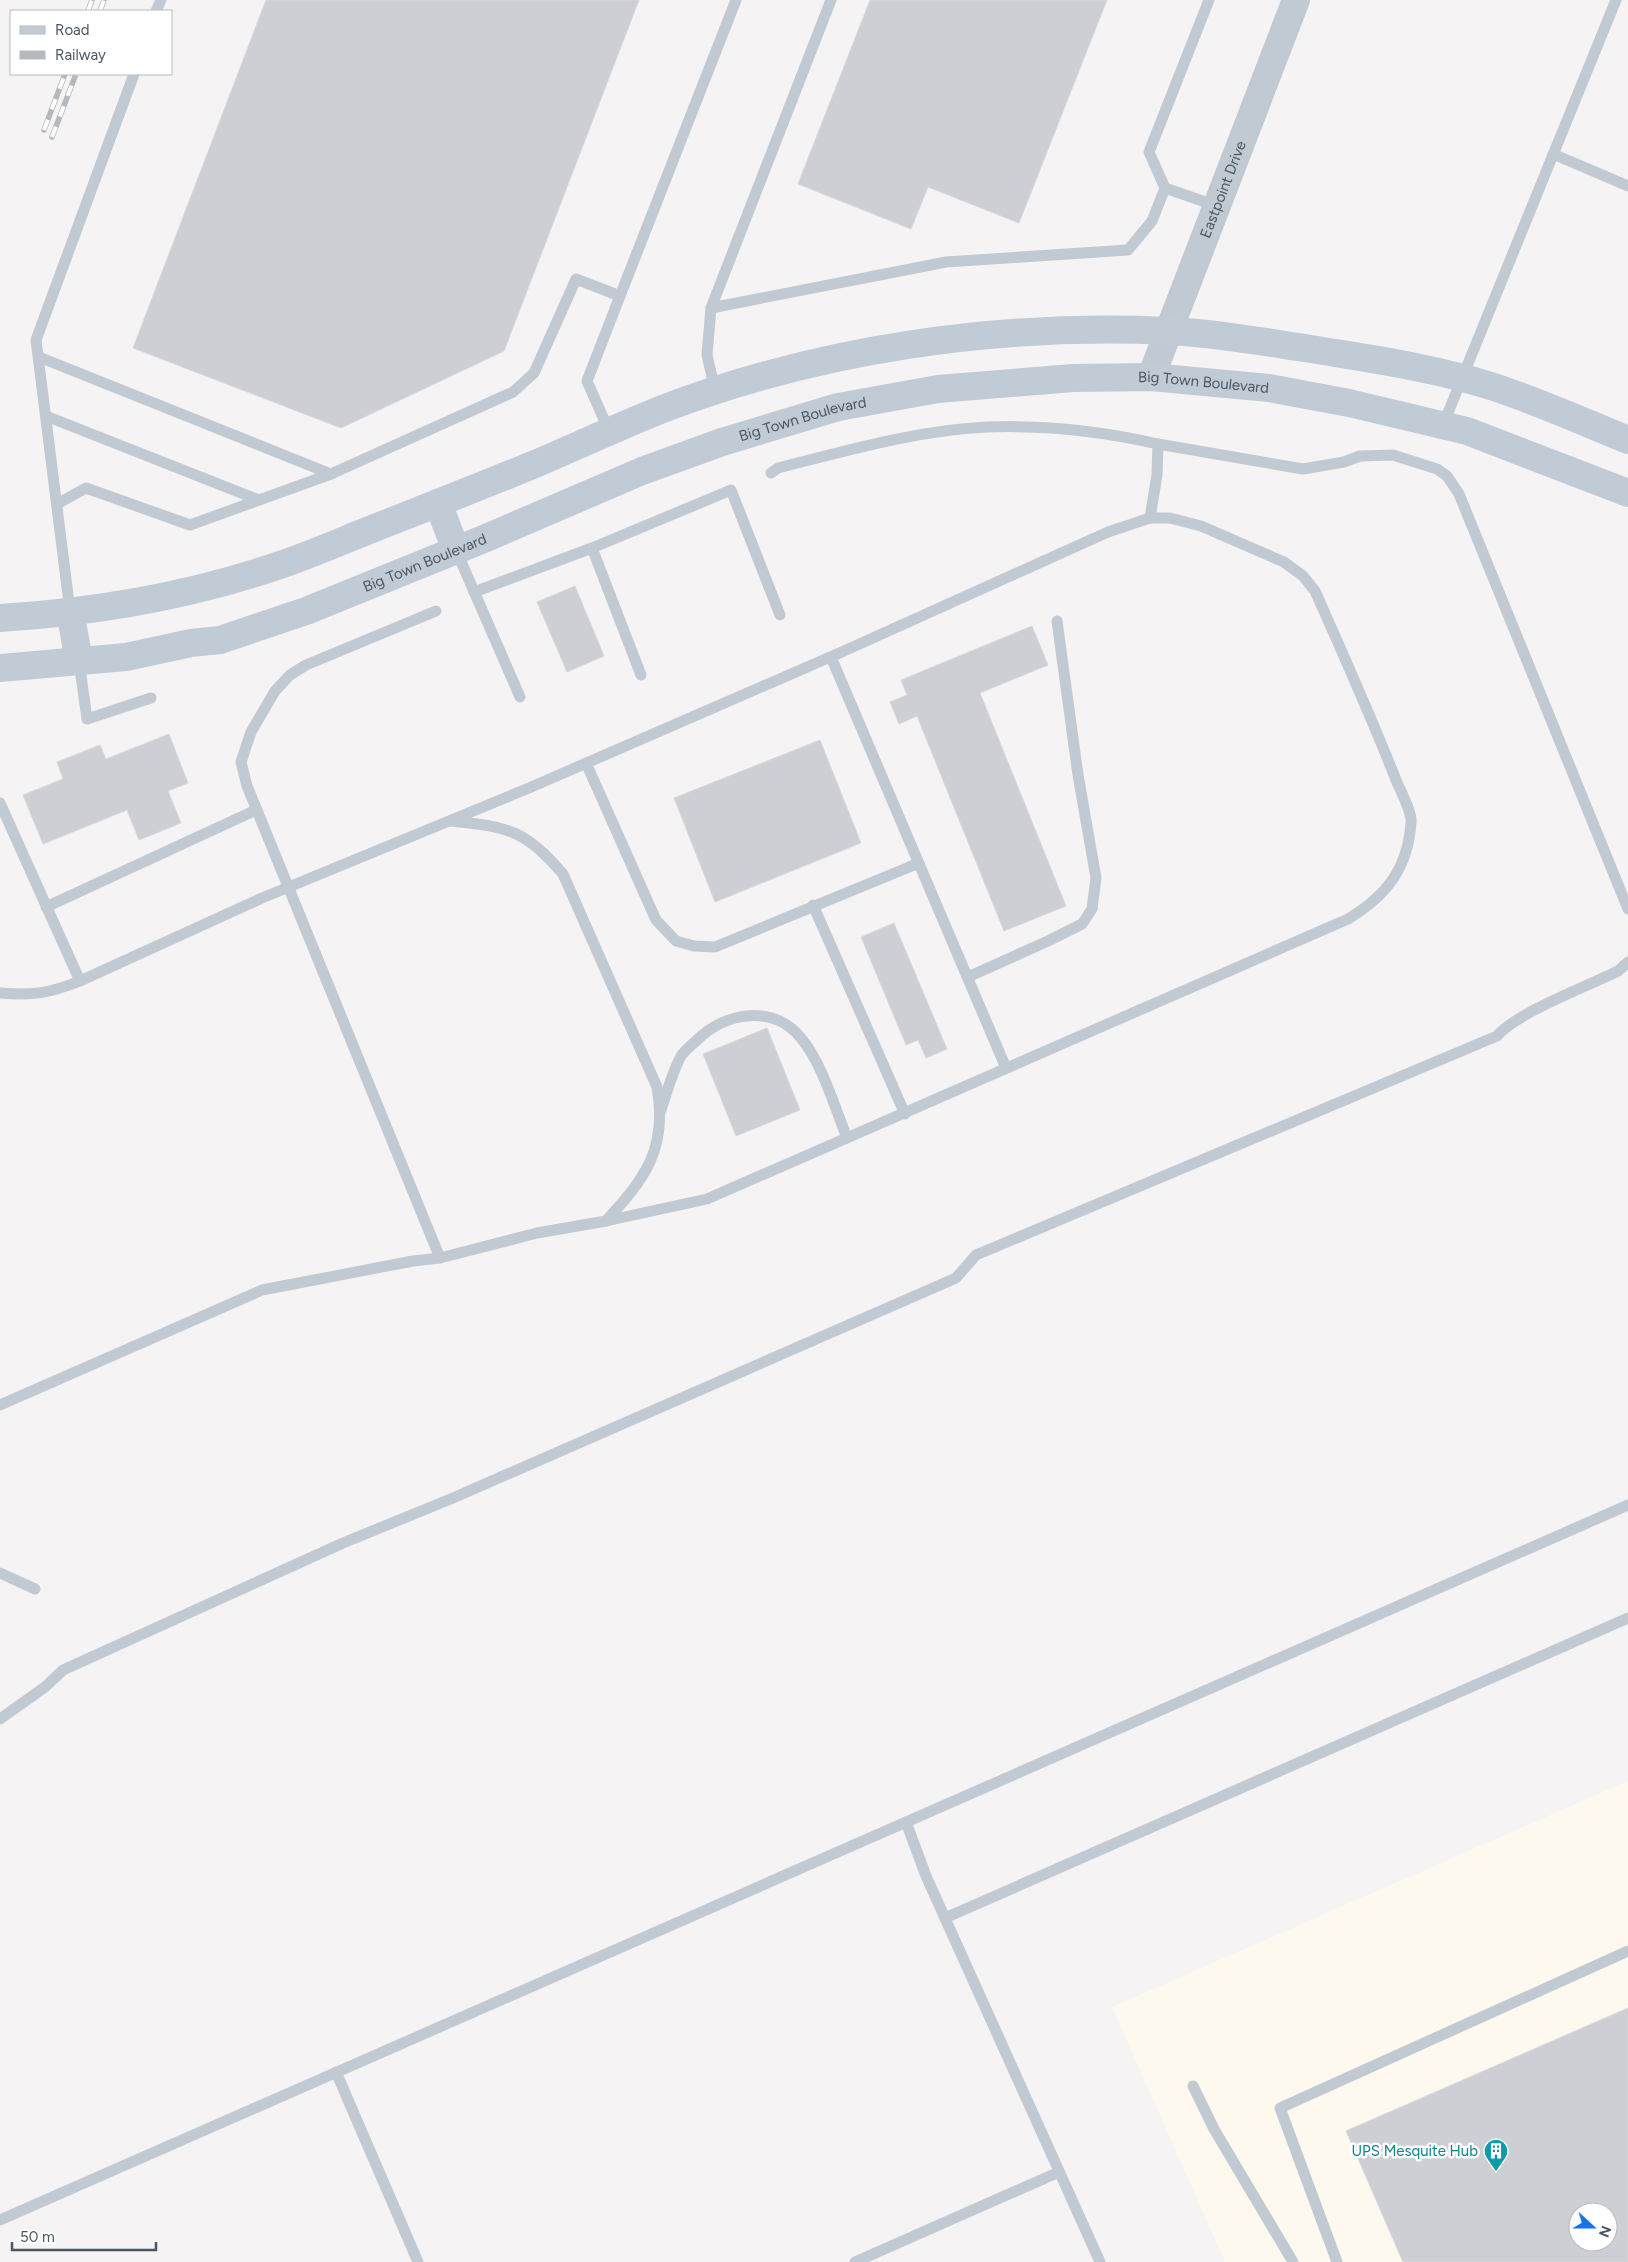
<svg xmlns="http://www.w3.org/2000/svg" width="1628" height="2262" viewBox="0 0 1628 2262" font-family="Figtree,sans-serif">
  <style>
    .commercial { fill: #fdf9ef; fill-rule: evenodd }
    .building { fill: #cdcfd5; stroke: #d7d9de; fill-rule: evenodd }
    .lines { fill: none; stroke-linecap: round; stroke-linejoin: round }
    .service { stroke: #c1cad2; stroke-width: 11 }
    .tertiary { stroke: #c1cad2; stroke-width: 28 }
    .secondary { stroke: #c1cbd6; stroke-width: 28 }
    .rail-casing { stroke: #b5b8bd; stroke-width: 5.5 }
    .rail { stroke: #fff; stroke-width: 4; stroke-dasharray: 11; stroke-linecap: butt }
    .labels { text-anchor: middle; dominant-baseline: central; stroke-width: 5; stroke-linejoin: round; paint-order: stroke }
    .street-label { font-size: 15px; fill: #4a5661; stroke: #fff }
    .culture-label { font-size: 15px; fill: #0d838f; stroke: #fff; text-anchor: end }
  </style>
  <rect width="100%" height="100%" fill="#f5f3f3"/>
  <path class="commercial" d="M 1628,1781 L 1628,2262 L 1225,2262 L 1112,2007 ZM 1578,2212 L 1608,2212 L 1608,2242 L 1578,2242 Z"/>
  <g class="building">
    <polygon points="266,0 639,0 504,351 341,428 133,348"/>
    <polygon points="870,0 1107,0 1019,223 928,187 911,229 798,184"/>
    <polygon points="575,586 604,656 567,672 537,602"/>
    <polygon points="1032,626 1048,665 980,693 1066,906 1004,931 917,716 899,724 890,702 907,695 901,680"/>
    <polygon points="169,734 188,783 168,791 181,823 139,840 127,810 43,844 23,795 63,779 57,762 100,745 106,759"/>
    <polygon points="820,740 861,843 715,902 674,798"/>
    <polygon points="894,923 947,1049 926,1058 918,1040 906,1045 861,937"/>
    <polygon points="767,1028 800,1110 736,1136 703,1054"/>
    <path d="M 1628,2008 L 1628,2262 L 1403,2262 L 1346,2131 ZM 1578,2212 L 1608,2212 L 1608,2242 L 1578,2242 Z"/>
  </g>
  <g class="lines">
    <g class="service">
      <polyline points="156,11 161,0"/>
      <polyline points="1553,154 1628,186"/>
      <polyline points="1165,188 1217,206"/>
      <polyline points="620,296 736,0"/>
      <polyline points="711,308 831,0"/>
      <polyline points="39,357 331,474"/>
      <polyline points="715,390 707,355 711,308 946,262 1128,250 1152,221 1165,188 1149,152 1209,0"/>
      <polyline points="46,416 259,500"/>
      <polyline points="1443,425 1616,0"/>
      <path d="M 771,473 L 778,468 C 846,451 917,430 988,427 C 1045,425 1102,431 1158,444"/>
      <polyline points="57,504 86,488 190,525 331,474 513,392 534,373 576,279 620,296 587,381 609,431"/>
      <polyline points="1150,518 1157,475 1158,444 1303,469 1344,462 1360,456 1393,455 1437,469 1447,476 1459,494 1628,909"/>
      <polyline points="592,548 641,675"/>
      <polyline points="456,550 520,697"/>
      <polyline points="474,592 592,548 731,490 780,615"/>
      <polyline points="70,611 36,340 134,74"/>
      <polyline points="436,611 306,665 290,675 275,691 251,732 241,762 247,786 440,1258"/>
      <polyline points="831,657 1006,1068"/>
      <polyline points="79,661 87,719 151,698"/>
      <polyline points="586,763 656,920 676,941 694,946 715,947 919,863"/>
      <polyline points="0,803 80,981"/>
      <path d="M 451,821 C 508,827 524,829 563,874 L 657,1087 C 668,1149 645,1178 606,1221"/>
      <polyline points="813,905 905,1114"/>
      <polyline points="46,907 256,810"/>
      <polyline points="968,977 1048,941 1082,924 1092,909 1096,878 1078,775 1057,621"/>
      <path d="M 0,993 C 33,996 50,993 80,981 L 262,898 L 529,788 L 844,651 L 1108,532 L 1150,518 L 1170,518 L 1201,526 L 1284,562 L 1303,576 L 1315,591 C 1343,654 1371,716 1396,780 C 1400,790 1412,812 1411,822 C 1408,869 1386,896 1348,919 L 707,1199 L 606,1221 L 537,1233 L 440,1258 L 413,1261 L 262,1290 L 0,1405"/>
      <path d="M 661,1110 C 667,1092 672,1073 681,1056 C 685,1050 692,1045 697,1040 C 726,1012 773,1004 801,1038 C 822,1063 835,1108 847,1138"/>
      <polyline points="0,1573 35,1589"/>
      <path d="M 0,1719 L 45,1687 L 63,1670 L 343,1543 L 453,1498 L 956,1278 L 976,1255 L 1497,1036 C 1516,1013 1588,986 1618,971 L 1628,962"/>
      <polyline points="906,1822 926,1876 1100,2262"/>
      <polyline points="945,1918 1628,1618"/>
      <polyline points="336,2072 418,2262"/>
      <polyline points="1193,2086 1214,2129 1293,2262"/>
      <polyline points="0,2220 1628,1505"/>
      <polyline points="855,2262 1059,2172"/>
      <polyline points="1337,2262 1280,2108 1628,1951"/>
    </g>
    <path class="tertiary" id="s1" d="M 1151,377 L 1296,0"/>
    <g class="secondary">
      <polyline points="438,503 456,550"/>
      <polyline points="70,611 79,661"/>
      <path d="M 0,618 C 95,612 193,595 283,564 C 309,555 335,544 362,533 C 420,510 477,488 535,464 C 577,446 618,427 660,410 C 818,349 998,323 1168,331 C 1215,333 1264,342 1311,349 C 1371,359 1436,368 1494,387 C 1539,402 1584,422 1628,440"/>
      <path id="s2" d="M 0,668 L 126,657 L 191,643 L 220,640 L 306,611 L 486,538 L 642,471 L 722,442 L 838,407 L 938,389 L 1073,378 L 1151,377 L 1269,388 L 1349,403 L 1467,431 L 1628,493"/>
    </g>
    <defs>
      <g id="rail">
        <polyline points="88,11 92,0"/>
        <polyline points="100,11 104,0"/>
        <polyline points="44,130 65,74"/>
        <polyline points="52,137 76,74"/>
      </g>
    </defs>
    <use href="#rail" class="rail-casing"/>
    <use href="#rail" class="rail"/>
  </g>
  <defs>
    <symbol id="building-pin" viewBox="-11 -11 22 30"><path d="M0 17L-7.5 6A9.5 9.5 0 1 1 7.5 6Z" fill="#0f9aa8" stroke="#fff"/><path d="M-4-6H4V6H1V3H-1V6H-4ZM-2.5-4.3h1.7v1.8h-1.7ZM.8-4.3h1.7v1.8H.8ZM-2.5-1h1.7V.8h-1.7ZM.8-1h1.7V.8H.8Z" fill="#fff"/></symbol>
  </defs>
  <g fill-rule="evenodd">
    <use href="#building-pin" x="1482" y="2137" width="28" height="38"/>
  </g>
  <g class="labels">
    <g class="street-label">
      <text stroke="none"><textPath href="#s1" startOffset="201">Eastpoint Drive</textPath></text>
      <text stroke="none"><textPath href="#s2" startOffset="1251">Big Town Boulevard</textPath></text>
      <text stroke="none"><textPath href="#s2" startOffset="846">Big Town Boulevard</textPath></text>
      <text stroke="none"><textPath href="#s2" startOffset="441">Big Town Boulevard</textPath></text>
    </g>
    <g class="culture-label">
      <text x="1478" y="2151">UPS Mesquite Hub</text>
    </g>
  </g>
  <rect x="10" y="10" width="162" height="65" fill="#ffffff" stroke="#b7bbc0"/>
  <rect x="20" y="26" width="25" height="8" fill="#c1cbd6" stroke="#b7bbc0"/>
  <text x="55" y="35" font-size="15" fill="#4a5661">Road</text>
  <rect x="20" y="51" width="25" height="8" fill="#b5b8bd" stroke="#b7bbc0"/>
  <text x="55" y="60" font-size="15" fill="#4a5661">Railway</text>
  <g transform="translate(1593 2227) rotate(111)"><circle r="24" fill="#ffffff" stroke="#b7bbc0"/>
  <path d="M0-4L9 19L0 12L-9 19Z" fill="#1a73e8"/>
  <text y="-8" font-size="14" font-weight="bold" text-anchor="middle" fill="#4a5661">N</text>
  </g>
  <path d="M12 2242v8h144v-8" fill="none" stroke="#4a5661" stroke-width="2.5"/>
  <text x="20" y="2242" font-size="15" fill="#4a5661" stroke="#ffffff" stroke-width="4" paint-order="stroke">50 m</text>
</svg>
